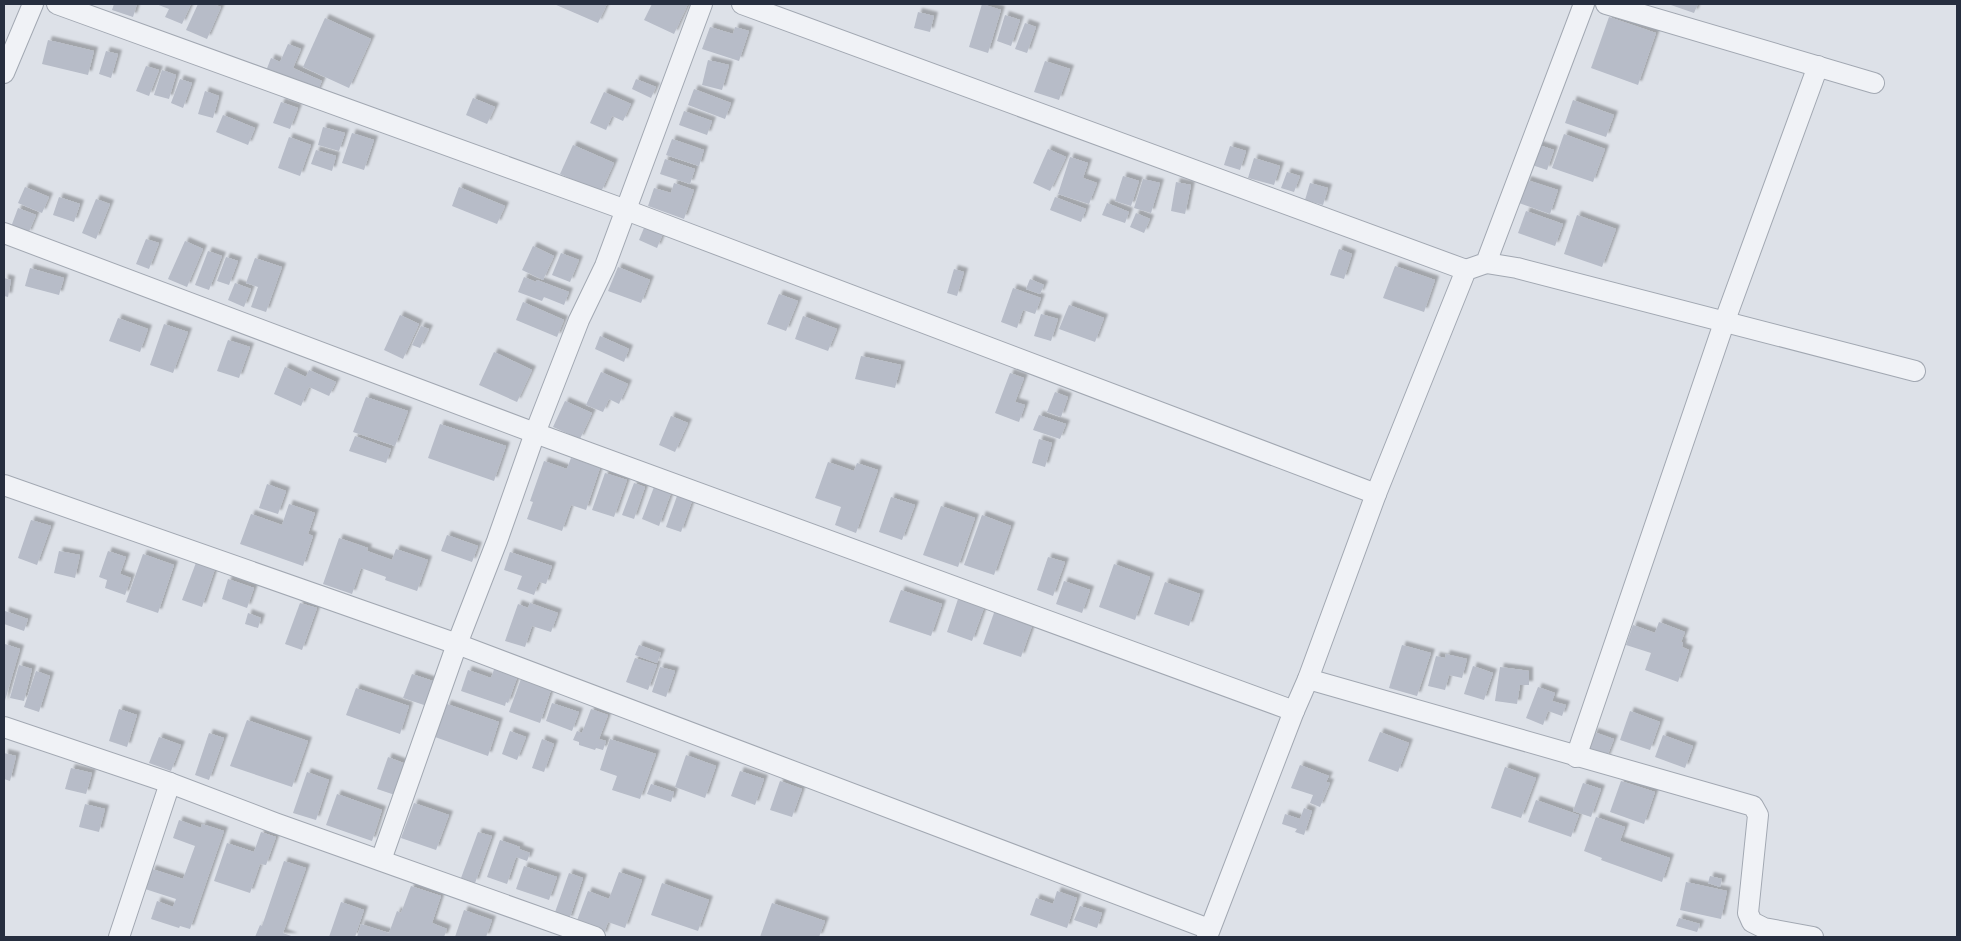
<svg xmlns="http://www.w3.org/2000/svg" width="1961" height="941" viewBox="0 0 1961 941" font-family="Commissioner,sans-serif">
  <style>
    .building { fill: #b7bcc8; filter: url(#shadow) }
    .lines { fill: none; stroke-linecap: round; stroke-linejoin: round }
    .minor-casing { stroke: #a2a8b2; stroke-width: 22 }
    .minor { stroke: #f0f2f6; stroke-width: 20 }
  </style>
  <defs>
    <filter id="shadow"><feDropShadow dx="4" dy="-4" stdDeviation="1" flood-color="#0004"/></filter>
  </defs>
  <rect width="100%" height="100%" fill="#dde1e8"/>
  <g class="building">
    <polygon points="114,4 137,4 133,17 112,10"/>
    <polygon points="156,4 191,4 182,24 165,17 169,9"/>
    <polygon points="198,4 213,4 221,7 207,39 186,30"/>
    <polygon points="554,4 607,4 598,23"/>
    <polygon points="652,4 688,4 674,34 644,20"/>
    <polygon points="982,4 1001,10 988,53 969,47"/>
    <polygon points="1668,4 1698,4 1694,13"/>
    <polygon points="918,12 934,16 930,32 914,28"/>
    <polygon points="1005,15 1020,20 1011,46 997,41"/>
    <polygon points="1609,17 1656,33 1638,85 1591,68"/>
    <polygon points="325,18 371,39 349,88 303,67"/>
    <polygon points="1025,23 1036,27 1027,53 1015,49"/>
    <polygon points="710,27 733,34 735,27 749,31 739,61 702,49"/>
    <polygon points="48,40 94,51 88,75 42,64"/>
    <polygon points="288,44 301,49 293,68 322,81 316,94 266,71 271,58 280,62"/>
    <polygon points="106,51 118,54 111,78 99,74"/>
    <polygon points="708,60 729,65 722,90 702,85"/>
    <polygon points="1045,61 1070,69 1059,100 1034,92"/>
    <polygon points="146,66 159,70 149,96 136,91"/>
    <polygon points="162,70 176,75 169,99 154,95"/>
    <polygon points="180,79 192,83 183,108 171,103"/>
    <polygon points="636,79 656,87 651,98 632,89"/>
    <polygon points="694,89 731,103 725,119 688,105"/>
    <polygon points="205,91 219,96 213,118 198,114"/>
    <polygon points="604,92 631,104 623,121 612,116 606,130 590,123"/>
    <polygon points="473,98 495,107 487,124 466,115"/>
    <polygon points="1573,100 1614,115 1606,137 1565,123"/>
    <polygon points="281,102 298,108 290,129 273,123"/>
    <polygon points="684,111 712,121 707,135 679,125"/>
    <polygon points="223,115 255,128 248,145 216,132"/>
    <polygon points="323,127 345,133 339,151 318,145"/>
    <polygon points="352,133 374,140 364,170 342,163"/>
    <polygon points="1564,134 1605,149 1593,182 1552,168"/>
    <polygon points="289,137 311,145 300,176 278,168"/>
    <polygon points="672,139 704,150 699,166 666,155"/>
    <polygon points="1536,144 1554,150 1547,170 1529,164"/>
    <polygon points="573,145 614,163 601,192 560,174"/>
    <polygon points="1230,146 1246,151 1240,170 1224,165"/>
    <polygon points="1048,149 1066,157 1050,191 1033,183"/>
    <polygon points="316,150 336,156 332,171 311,164"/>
    <polygon points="1070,157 1088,163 1083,178 1097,183 1089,204 1058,194"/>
    <polygon points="1254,158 1280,166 1274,185 1248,178"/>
    <polygon points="665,159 695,169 690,184 660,174"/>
    <polygon points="1287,172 1300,176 1294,192 1281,188"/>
    <polygon points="1123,176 1139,181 1131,206 1115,201"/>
    <polygon points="1143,179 1160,183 1151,213 1134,208"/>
    <polygon points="1527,180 1558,190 1550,214 1519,203"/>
    <polygon points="1176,182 1191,185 1185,214 1171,211"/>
    <polygon points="674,183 694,190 684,219 648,206 654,188 671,193"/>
    <polygon points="1310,183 1328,188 1323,205 1305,200"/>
    <polygon points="25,187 49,197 42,213 18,203"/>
    <polygon points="459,187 505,206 497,224 452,206"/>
    <polygon points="59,197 80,204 74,222 53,215"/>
    <polygon points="1055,197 1086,209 1081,222 1050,210"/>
    <polygon points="96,199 110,204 96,239 82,233"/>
    <polygon points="1107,203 1129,212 1125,223 1102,215"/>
    <polygon points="18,208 36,215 28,234 11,227"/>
    <polygon points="1526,211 1563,224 1555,246 1518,233"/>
    <polygon points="1136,213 1150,219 1144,233 1130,227"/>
    <polygon points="1577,215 1616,229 1602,267 1564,254"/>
    <polygon points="646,223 664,231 657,248 639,240"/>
    <polygon points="146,239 159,243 149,269 136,264"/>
    <polygon points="185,241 203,249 187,287 168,279"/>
    <polygon points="533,246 554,256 543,280 522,270"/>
    <polygon points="1339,249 1352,254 1344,279 1330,275"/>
    <polygon points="208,251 222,256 209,290 195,285"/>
    <polygon points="561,253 579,260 570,282 552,275"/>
    <polygon points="226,257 238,261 229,285 217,281"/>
    <polygon points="255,258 282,267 266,312 251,307 258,287 246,283"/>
    <polygon points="1395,266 1435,280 1424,312 1383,298"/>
    <polygon points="618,267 650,280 641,303 608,291"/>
    <polygon points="30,268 64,278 59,295 25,286"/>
    <polygon points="954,269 964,272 957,296 947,293"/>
    <polygon points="524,277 536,282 537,280 569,292 564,305 544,297 542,301 518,292"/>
    <polygon points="4,278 11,280 8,297 4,296"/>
    <polygon points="1030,279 1044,285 1040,294 1026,289"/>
    <polygon points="235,283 251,289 244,307 228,300"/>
    <polygon points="1013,288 1041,298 1035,314 1023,310 1017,328 1001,322"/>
    <polygon points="779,294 798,301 786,331 767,324"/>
    <polygon points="523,302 564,320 557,337 516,320"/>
    <polygon points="1069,305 1104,318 1095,342 1059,329"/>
    <polygon points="1041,314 1058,319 1051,341 1034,336"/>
    <polygon points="400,315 419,324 403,359 384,350"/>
    <polygon points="803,316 837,329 828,351 795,339"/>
    <polygon points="118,318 148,329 140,352 109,341"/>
    <polygon points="164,324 188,332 173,373 150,365"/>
    <polygon points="421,326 429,329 420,348 412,345"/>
    <polygon points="600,336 629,349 624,362 595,349"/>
    <polygon points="228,340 250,347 239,378 217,371"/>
    <polygon points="494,352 532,370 517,402 479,385"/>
    <polygon points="861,356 901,365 895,388 855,379"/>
    <polygon points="285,367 306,377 309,370 336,382 329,396 309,387 301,406 274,394"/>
    <polygon points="601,372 628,384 619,404 609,399 603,412 586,405"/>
    <polygon points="1010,373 1024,378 1015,402 1025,405 1019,422 995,413"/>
    <polygon points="1055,392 1068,397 1061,417 1047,412"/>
    <polygon points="366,397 408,411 395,446 353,432"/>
    <polygon points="565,401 592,413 580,439 553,427"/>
    <polygon points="1039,415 1066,424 1060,439 1033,430"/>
    <polygon points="671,416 688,423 675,452 659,445"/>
    <polygon points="440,424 506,446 494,481 428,458"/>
    <polygon points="355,436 391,449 386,463 349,451"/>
    <polygon points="1039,439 1052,443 1045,467 1032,463"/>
    <polygon points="571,458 600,468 586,510 571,505 562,531 527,519 533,502 530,501 544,461 567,469"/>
    <polygon points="828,462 854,471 857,463 878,470 856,533 835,525 841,507 815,498"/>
    <polygon points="605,473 627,480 614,517 592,510"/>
    <polygon points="634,483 645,487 634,519 622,515"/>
    <polygon points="267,484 286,491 278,514 259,508"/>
    <polygon points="654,487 671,493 659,526 642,519"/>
    <polygon points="677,496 692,501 681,532 666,527"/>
    <polygon points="891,497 915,505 902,540 879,532"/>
    <polygon points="289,504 315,513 308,534 313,536 303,566 240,544 251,514 282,525"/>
    <polygon points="941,506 975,518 958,567 923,555"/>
    <polygon points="982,515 1011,526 994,575 964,565"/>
    <polygon points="31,520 51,526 37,565 18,558"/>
    <polygon points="447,535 478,546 472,562 441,551"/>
    <polygon points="339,538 368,548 367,551 392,560 396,549 428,560 417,591 385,580 386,577 361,568 352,594 323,584"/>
    <polygon points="59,551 80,555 75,578 54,573"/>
    <polygon points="108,551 126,557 120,574 131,578 125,595 105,588 107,580 99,577"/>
    <polygon points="510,552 552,566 546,584 539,582 534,595 517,589 522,576 504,570"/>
    <polygon points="143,554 174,565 158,613 126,602"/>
    <polygon points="1048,557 1065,562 1053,596 1037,590"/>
    <polygon points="197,560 216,566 202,607 182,600"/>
    <polygon points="1114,564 1150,577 1135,620 1099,607"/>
    <polygon points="228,579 254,588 247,608 222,599"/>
    <polygon points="1064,581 1090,590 1082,613 1056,604"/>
    <polygon points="1165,582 1200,594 1189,626 1154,614"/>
    <polygon points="901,590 942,604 931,636 889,622"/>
    <polygon points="959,596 985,605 972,641 947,632"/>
    <polygon points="300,603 317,608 302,650 285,644"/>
    <polygon points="530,603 558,613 551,632 532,626 525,647 505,641 518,604 528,608"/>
    <polygon points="995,610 1033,623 1021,657 983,644"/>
    <polygon points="5,611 28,619 24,631 4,624"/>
    <polygon points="248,613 261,618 258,628 245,624"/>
    <polygon points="1659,622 1685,632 1681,642 1683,642 1682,647 1689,650 1678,682 1645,670 1651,653 1626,645 1633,625 1655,633"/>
    <polygon points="5,644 20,649 4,704 4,647"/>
    <polygon points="639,645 661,653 657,663 635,655"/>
    <polygon points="1402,645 1431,653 1417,696 1389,688"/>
    <polygon points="1446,654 1467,659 1462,678 1449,675 1445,690 1428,686 1436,656 1445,658"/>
    <polygon points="635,658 657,665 648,690 626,682"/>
    <polygon points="496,664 519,672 508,703 506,702 505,706 461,691 468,670 491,678"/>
    <polygon points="19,665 32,669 24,701 10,698"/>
    <polygon points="1473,666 1493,673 1484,700 1464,694"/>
    <polygon points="660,667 675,671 666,697 652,692"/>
    <polygon points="1500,667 1529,671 1529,685 1520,685 1517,704 1495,701"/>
    <polygon points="36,671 50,676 39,712 24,707"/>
    <polygon points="412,674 436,682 427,706 403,698"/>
    <polygon points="522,676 552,687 540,723 509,712"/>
    <polygon points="1538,687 1555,693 1552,701 1566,705 1562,716 1548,711 1543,725 1526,718"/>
    <polygon points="356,688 409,706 400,734 346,715"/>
    <polygon points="552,703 579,712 572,731 546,721"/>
    <polygon points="447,704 499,722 488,756 435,737"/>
    <polygon points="119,709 137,715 127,747 109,741"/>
    <polygon points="591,709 608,715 599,739 606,741 603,750 596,748 595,750 579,745 579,742 573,740 577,731 582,733"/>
    <polygon points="1630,711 1660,722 1650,750 1620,740"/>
    <polygon points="247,720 308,741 292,787 230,766"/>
    <polygon points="510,731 526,737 517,760 502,754"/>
    <polygon points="1380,732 1409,743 1398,772 1368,761"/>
    <polygon points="1594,732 1614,739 1606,759 1586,752"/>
    <polygon points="209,733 224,738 209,780 195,775"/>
    <polygon points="1663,735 1693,746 1685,768 1655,757"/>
    <polygon points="159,737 181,745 171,771 149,763"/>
    <polygon points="542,739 554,744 544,772 532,768"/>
    <polygon points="610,739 656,754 640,799 612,790 617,776 600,770"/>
    <polygon points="4,753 16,756 10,781 4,779"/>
    <polygon points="686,755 716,766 705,798 675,787"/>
    <polygon points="388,757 406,764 395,795 377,789"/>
    <polygon points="1300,765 1329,776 1326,782 1330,783 1320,807 1310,803 1313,795 1291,788"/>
    <polygon points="1505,767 1536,778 1521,818 1491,808"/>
    <polygon points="71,768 92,773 86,794 65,789"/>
    <polygon points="740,771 764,779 755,805 731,796"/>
    <polygon points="307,772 329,780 316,820 293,813"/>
    <polygon points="780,781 802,789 792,817 770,810"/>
    <polygon points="1621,781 1655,792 1644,824 1610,812"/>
    <polygon points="1583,783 1601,789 1591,817 1573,811"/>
    <polygon points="651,784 674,792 671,802 647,794"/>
    <polygon points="337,794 382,810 372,841 326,825"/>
    <polygon points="1536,800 1579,815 1571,837 1528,822"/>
    <polygon points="414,803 449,815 436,850 401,838"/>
    <polygon points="85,804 105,809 99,832 79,827"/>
    <polygon points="1304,808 1312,811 1304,835 1295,832 1297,829 1282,824 1285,814 1300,819"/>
    <polygon points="1596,817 1625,827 1620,841 1670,858 1662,882 1601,860 1602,858 1584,851"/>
    <polygon points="179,820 201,828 202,824 224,831 190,929 180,926 179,928 151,919 157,901 173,907 176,899 145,889 152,869 183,879 195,846 173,838"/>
    <polygon points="261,832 276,837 266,865 260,864 250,893 214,881 227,843 254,852"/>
    <polygon points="478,832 492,836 475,883 461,878"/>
    <polygon points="500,840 520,847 519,849 530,853 527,861 516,857 507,884 487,877"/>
    <polygon points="284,861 306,868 283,933 294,937 255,937 260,925 262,926"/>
    <polygon points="524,866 557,877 549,900 516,889"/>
    <polygon points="619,872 642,880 625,928 608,922 603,936 575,926 588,891 609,899"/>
    <polygon points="569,873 583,878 569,920 554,915"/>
    <polygon points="1710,876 1722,879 1720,887 1708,883"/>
    <polygon points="1686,882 1727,891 1721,919 1680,910"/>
    <polygon points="662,883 709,900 698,931 651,915"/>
    <polygon points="411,886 441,896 432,923 447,929 444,937 357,937 361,924 389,933 397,911 401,913"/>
    <polygon points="1057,891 1077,898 1067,928 1030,915 1036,898 1053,904"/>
    <polygon points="341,902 364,910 355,937 329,937"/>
    <polygon points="772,903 825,921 819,937 760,937"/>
    <polygon points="1080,906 1102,913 1097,928 1074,920"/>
    <polygon points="464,910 492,920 486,937 455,937"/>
    <polygon points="1679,918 1700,924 1697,932 1676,926"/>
  </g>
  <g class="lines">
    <defs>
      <g id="minor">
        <polyline points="57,4 626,210 1376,494"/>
        <polyline points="742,4 1466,270"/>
        <polyline points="1606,4 1874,83"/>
        <polyline points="4,73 33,4"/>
        <polyline points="4,233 535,433 1294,711"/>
        <polyline points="1486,263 1517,268 1915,371"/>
        <polyline points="4,485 457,644 1209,929"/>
        <polyline points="1308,679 1753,806 1758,815 1748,913 1752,922 1764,928 1813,937"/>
        <polyline points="4,727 170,783 275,823 595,937"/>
        <polyline points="1576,757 1724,323 1818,66"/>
        <polyline points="381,860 457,644 497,541 535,433 579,320 605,266 702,4"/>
        <polyline points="119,937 170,783"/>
        <polyline points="1207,937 1294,711 1308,679 1376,494 1466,270 1486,263 1584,4"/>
      </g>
    </defs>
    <use href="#minor" class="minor-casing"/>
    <use href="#minor" class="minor"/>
  </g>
  <rect width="1961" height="941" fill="none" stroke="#262e3f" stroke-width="10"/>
</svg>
